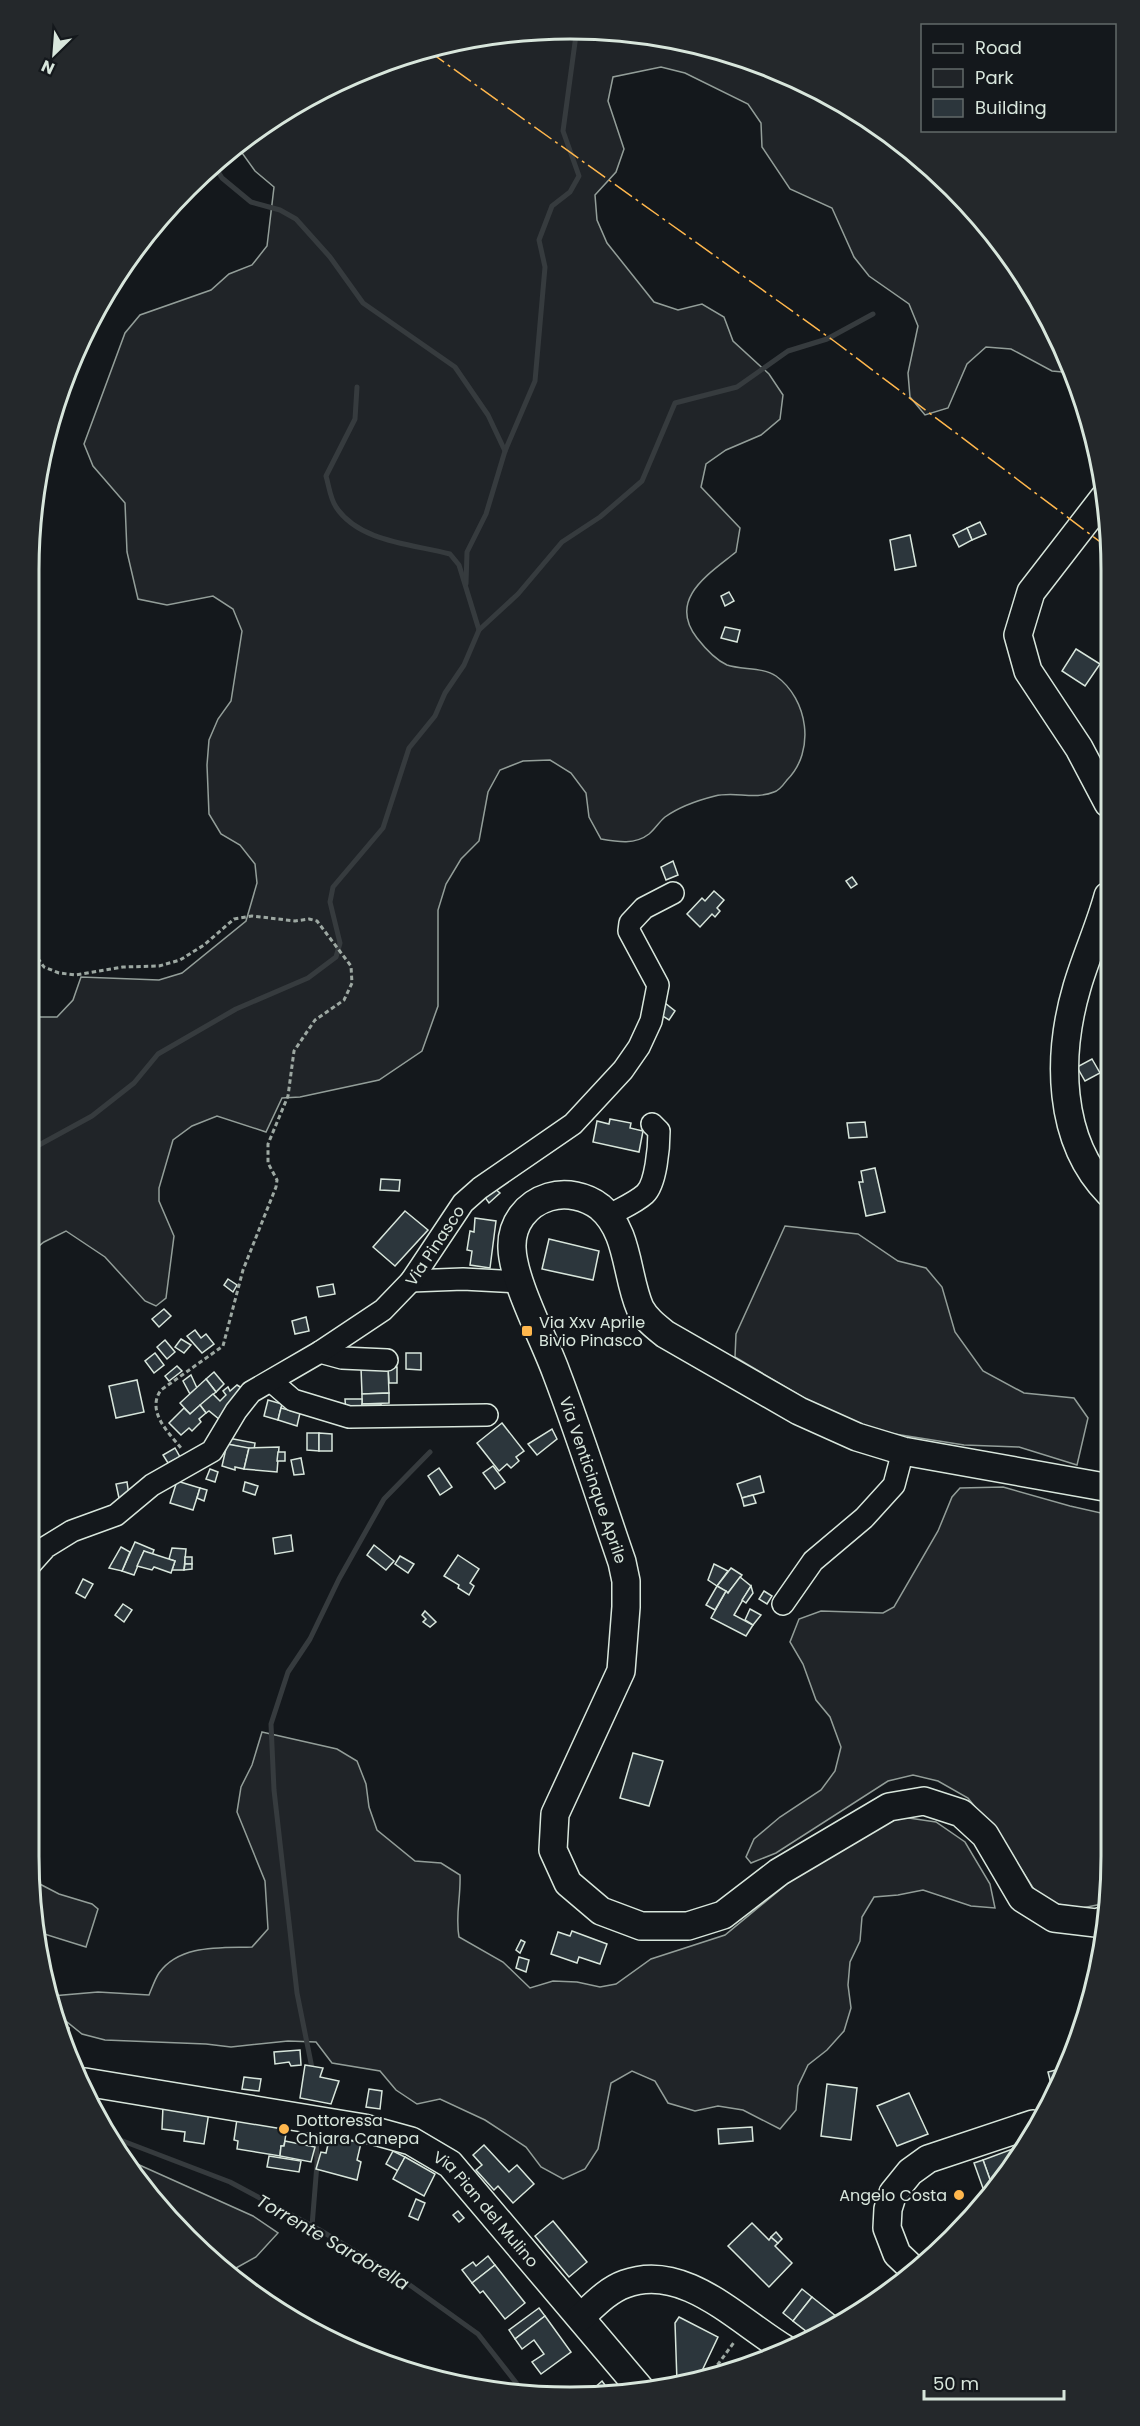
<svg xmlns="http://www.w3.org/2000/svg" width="1140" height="2426" viewBox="0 0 1140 2426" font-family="Poppins,sans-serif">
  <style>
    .green { fill: #202428; stroke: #939e99; stroke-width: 1.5 }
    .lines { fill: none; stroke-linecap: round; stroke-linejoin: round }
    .stream { stroke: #363b3e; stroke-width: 5 }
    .building { fill: #2c363c; stroke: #d8e6dc; stroke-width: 1.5 }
    .minor-casing { stroke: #d8e6dc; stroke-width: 24 }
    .major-casing { stroke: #d8e6dc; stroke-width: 30 }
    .path { stroke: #9da8a2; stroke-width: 3; stroke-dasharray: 4.5 3; stroke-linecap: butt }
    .minor { stroke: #14181c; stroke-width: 21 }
    .major { stroke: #14181c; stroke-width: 27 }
    .power { stroke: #ffb74d; stroke-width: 1.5; stroke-dasharray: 21 4.5 3 4.5; stroke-linecap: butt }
    .poi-dot { fill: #ffb74d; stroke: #14181c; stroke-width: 2 }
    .labels { text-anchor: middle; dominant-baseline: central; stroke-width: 4.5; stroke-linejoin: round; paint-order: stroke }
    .street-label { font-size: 16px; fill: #d8e6dc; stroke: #14181c }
    .poi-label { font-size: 16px; fill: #d8e6dc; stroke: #14181c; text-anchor: start }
    .water-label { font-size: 18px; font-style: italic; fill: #d8e6dc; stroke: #14181c }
    .rim { fill: none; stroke: #d8e6dc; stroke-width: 3 }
  </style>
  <rect width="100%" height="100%" fill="#14181c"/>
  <g class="green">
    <path d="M 570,29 L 676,39 L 778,70 L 900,141 L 1000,241 L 1070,362 L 1073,373 L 1052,371 L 1011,349 L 986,347 L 967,364 L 948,408 L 925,415 L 910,397 L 908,373 L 918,326 L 909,304 L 869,276 L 854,257 L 832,208 L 790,189 L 762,147 L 761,123 L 748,104 L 685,73 L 661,67 L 613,77 L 608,101 L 624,149 L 616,172 L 595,195 L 597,220 L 607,243 L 654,302 L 678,310 L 702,304 L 724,317 L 733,341 L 769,374 L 783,395 L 780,419 L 761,435 L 726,450 L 706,464 L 701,487 L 740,528 L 736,552 C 709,574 667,599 697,638 C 704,647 716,660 727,665 C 742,670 763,667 776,676 C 808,699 816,751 787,780 C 784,784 779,791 774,792 C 755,800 734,791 715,796 C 699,800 679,807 665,817 C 659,822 655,829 649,834 C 635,845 618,842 601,839 L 589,817 L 586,793 L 571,773 L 550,760 L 523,761 L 500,770 L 488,792 L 479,841 L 461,859 L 446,884 L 438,910 L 438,1006 L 422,1051 L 379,1080 L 300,1097 L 282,1098 L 266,1132 L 217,1116 L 192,1126 L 173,1140 L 159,1188 L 159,1201 L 174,1236 L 166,1298 L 156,1306 L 145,1301 L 105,1257 L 66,1231 L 44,1242 L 29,1254 L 29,1017 L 57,1017 L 73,1000 L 81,977 L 159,980 L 182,973 L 246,921 L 257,883 L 255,864 L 240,845 L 221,834 L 209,814 L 207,765 L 209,740 L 218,719 L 231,701 L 242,631 L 233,609 L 213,596 L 167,605 L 138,599 L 127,552 L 125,503 L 93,466 L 84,444 L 125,333 L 140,315 L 211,290 L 229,274 L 252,265 L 267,246 L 274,187 L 255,171 L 237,146 L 269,120 L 363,70 L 465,39 Z"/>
    <polygon points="785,1226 858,1234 898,1261 926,1268 942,1287 955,1332 983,1371 1024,1393 1074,1398 1088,1418 1077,1465 1019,1447 964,1445 882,1432 826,1411 735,1357 736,1334"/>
    <polygon points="1003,1487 1070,1506 1110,1515 1111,1856 1107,1903 1082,1908 1057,1904 1035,1891 1008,1848 968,1798 938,1781 913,1775 888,1781 776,1853 751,1863 746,1857 754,1839 780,1817 821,1790 835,1771 841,1747 830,1717 816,1700 803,1664 790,1642 799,1619 821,1611 883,1613 894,1607 938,1531 952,1497 960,1488"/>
    <path d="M 262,1732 L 337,1749 L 357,1761 L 366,1784 L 369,1807 L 377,1830 L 415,1861 L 441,1863 L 460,1875 C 461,1898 455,1915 459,1937 L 503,1962 L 530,1988 L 553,1981 L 577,1982 L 600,1987 L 616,1984 L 651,1959 L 725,1935 L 805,1869 L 895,1816 L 936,1822 L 965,1842 L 990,1884 L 995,1908 L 971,1906 L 923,1890 L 898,1895 L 874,1897 L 862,1917 L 860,1941 L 850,1962 L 848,1985 L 851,2008 L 844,2031 L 827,2050 L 808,2065 L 798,2086 L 796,2110 L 780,2129 L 743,2110 L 718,2106 L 695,2111 L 668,2103 L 655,2081 L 632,2071 L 611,2083 L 598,2149 L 585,2169 L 563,2179 L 541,2167 L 526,2147 L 485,2120 L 440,2099 L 417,2104 L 396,2090 L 380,2071 L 332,2063 L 316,2042 L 288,2041 L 231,2047 L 206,2044 L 105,2040 L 82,2034 L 67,2022 L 55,2019 L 52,1996 L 98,1992 L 149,1995 C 152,1988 155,1979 159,1973 C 180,1944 221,1948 252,1947 L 268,1929 L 265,1881 L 237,1812 L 241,1787 L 252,1765 Z"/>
    <polygon points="32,1880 59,1894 92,1904 98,1909 86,1947 41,1933"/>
    <polygon points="126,2159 253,2216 278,2233 256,2257 227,2273 213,2263 141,2186"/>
  </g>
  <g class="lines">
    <g class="stream">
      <polyline points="214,165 222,178 251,202 280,210 296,219 330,257 363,303 455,367 488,415 505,451"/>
      <path d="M 357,387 L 355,419 L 326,476 C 329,486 330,498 336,507 C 359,542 412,544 450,554 L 459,565 L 479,630"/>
      <polyline points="466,584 467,552 486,514 505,451 535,381 545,267 539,240 552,206 570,192 579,176 563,131 576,35 581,30"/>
      <polyline points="29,1155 39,1145 92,1116 134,1083 158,1054 236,1009 308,978 336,957 340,943 330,902 333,887 383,828 409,748 435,716 445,693 464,665 479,630 518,594 562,542 600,517 642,481 675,403 737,387 788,351 827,339 873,314"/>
      <polyline points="313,2073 297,1993 274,1790 271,1724 288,1672 310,1639 339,1579 384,1499 430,1452"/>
      <polyline points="115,2138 230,2182 318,2229 400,2278 478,2334 521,2389"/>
      <polyline points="312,2226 317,2164 316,2127"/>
    </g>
  </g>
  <g class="building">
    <polygon points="359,72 358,82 340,82"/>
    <polygon points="980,522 986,534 972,540 967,528"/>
    <polygon points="967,528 972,540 959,547 953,535"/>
    <polygon points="910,535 916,566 895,570 890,540"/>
    <polygon points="729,592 734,601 725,606 721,596"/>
    <polygon points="725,627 740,630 737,642 721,638"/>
    <polygon points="1076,649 1100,664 1085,686 1062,671"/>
    <polygon points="673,861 678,875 666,880 661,867"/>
    <polygon points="852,877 857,884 851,888 846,881"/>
    <polygon points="714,891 724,900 717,908 720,911 715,917 712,914 700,927 687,914 702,898 705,901"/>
    <polygon points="665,1003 675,1011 669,1020 658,1013"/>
    <polygon points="1092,1059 1100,1073 1085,1081 1077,1067"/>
    <polygon points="610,1119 631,1123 630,1128 643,1131 639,1152 593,1142 597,1121 609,1124"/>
    <polygon points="865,1122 867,1137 849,1138 847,1123"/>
    <polygon points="875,1168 885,1212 866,1216 859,1182 863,1182 861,1171"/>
    <polygon points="381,1179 400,1180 399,1191 380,1190"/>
    <polygon points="494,1188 500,1193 489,1203 484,1196"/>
    <polygon points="405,1211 428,1230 395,1266 373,1247"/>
    <polygon points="475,1218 496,1221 490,1268 470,1265 472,1251 467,1250 470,1231 474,1232"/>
    <polygon points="549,1239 599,1251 593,1280 542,1269"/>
    <polygon points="228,1279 237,1285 233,1292 224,1285"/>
    <polygon points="333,1284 335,1294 319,1297 317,1287"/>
    <polygon points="164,1309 171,1316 159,1327 152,1319"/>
    <polygon points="306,1317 309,1331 295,1334 292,1321"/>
    <polygon points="195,1330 201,1338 206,1334 214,1344 202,1353 187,1336"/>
    <polygon points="181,1339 191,1345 184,1353 175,1347"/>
    <polygon points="165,1340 175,1352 167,1359 157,1347"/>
    <polygon points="155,1353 164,1365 154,1373 145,1361"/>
    <polygon points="406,1353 421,1353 421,1370 406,1369"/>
    <polygon points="177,1366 182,1371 169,1381 165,1376"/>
    <polygon points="397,1367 397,1383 389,1383 388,1368"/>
    <polygon points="361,1368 388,1368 389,1393 362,1394"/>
    <polygon points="214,1372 224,1384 216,1392 206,1379"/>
    <polygon points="191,1375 197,1388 190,1394 183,1381"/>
    <polygon points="206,1379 216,1392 190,1414 180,1403"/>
    <polygon points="137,1380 144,1412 116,1418 109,1386"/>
    <polygon points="237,1385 248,1392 225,1424 209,1411 206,1413 200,1405 213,1394 220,1401 226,1395 223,1391 228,1387 230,1391"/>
    <polygon points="389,1393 389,1403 362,1404 362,1394"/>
    <polygon points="345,1399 362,1399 362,1413 346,1414"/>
    <polygon points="268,1400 282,1404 278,1420 264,1416"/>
    <rect x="362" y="1404" width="19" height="9"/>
    <polygon points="200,1405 206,1413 199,1419 201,1422 192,1431 189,1428 181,1435 169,1423 184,1408 190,1414"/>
    <polygon points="281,1408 300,1413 297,1426 278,1420"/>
    <polygon points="502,1423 524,1451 516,1457 519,1461 511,1468 507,1464 499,1471 477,1443"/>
    <polygon points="552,1429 557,1439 537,1455 528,1444"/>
    <polygon points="307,1433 319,1433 319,1451 307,1450"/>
    <polygon points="319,1433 332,1434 332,1451 319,1451"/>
    <polygon points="228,1438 255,1443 254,1450 227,1444"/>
    <polygon points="227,1444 249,1448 244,1469 235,1467 235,1470 222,1466"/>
    <polygon points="279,1447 277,1472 244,1469 249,1448"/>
    <polygon points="175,1448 180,1457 168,1463 163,1455"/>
    <polygon points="278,1452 285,1452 285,1461 277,1461"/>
    <polygon points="301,1458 304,1474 294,1475 291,1460"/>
    <polygon points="493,1466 505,1482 495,1489 483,1473"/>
    <polygon points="439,1468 452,1487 440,1495 428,1476"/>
    <polygon points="210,1469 218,1472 215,1482 206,1479"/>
    <polygon points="760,1476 764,1492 742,1498 737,1484"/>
    <polygon points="177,1481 200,1488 193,1510 170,1503"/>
    <polygon points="127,1482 129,1496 119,1498 116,1484"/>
    <polygon points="245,1482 258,1486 255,1495 243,1491"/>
    <polygon points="200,1488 207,1490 204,1501 197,1498"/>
    <polygon points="753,1495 756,1503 744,1506 742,1498"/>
    <polygon points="291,1535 293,1551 275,1554 273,1538"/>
    <polygon points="135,1542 154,1550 152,1555 144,1551 134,1575 122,1571"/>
    <polygon points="374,1545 394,1561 386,1570 367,1555"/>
    <polygon points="121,1547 130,1552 122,1571 109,1568"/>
    <polygon points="172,1548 186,1549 184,1570 172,1570 175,1561 169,1559"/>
    <polygon points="144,1551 175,1561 171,1573 154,1567 152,1570 137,1566"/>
    <polygon points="458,1555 479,1569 470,1583 474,1586 469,1595 458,1588 459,1585 444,1576"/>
    <polygon points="400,1556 414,1564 408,1573 395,1564"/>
    <rect x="185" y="1557" width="7" height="7"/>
    <polygon points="185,1564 192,1564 192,1569 184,1570"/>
    <polygon points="714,1564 728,1571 717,1586 708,1580"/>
    <polygon points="731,1568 742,1575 728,1593 717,1586"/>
    <polygon points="740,1577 751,1586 734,1615 753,1625 746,1636 711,1618 726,1591 728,1593"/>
    <polygon points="83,1579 93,1584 85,1598 76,1593"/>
    <polygon points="717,1586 726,1591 715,1610 706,1605"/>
    <polygon points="751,1586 753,1593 746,1603 742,1600"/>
    <polygon points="764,1591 772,1596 767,1604 759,1599"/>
    <polygon points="123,1604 132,1610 124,1622 115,1615"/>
    <polygon points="750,1609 761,1615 753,1625 745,1620"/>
    <polygon points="425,1611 436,1622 430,1627 423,1622 426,1619 422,1615"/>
    <polygon points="633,1753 663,1761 649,1806 620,1798"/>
    <polygon points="572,1931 607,1944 600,1964 579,1957 577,1963 551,1954 558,1932 570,1936"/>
    <polygon points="521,1940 525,1942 520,1953 516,1950"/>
    <polygon points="519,1957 529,1960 526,1972 516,1968"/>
    <polygon points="57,2027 69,2028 66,2047 57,2030"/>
    <polygon points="300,2050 301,2065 291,2066 289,2062 275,2064 274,2052"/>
    <polygon points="305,2065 323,2068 320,2077 339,2081 331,2104 300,2098"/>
    <polygon points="1064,2068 1065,2072 1059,2082 1051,2084 1048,2072"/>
    <polygon points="244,2077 261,2079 259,2091 242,2089"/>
    <polygon points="827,2084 857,2088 851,2140 821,2136"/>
    <polygon points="369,2089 382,2091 380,2109 366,2107"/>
    <polygon points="909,2093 928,2134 897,2146 877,2106"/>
    <polygon points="163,2106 209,2112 204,2144 184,2141 185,2132 162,2129"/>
    <polygon points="237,2119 287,2127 284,2146 281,2146 280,2156 237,2149 238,2141 234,2140"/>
    <polygon points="752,2127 753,2141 719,2144 718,2129"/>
    <polygon points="330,2136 361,2143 357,2160 361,2162 357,2180 316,2169 321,2152 326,2153"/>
    <polygon points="285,2141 315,2147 311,2162 280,2156 281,2146 284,2146"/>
    <polygon points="484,2145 509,2172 517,2165 534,2184 513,2203 498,2186 494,2190 476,2170 482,2165 473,2155"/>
    <polygon points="1018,2147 993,2188 983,2160"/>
    <polygon points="393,2151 405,2157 398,2171 386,2164"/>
    <polygon points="269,2156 301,2161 299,2172 267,2167"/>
    <polygon points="405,2157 435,2174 424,2196 393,2179"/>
    <polygon points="983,2160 993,2188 984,2191 974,2163"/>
    <polygon points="416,2199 425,2203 418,2220 409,2216"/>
    <polygon points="458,2211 464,2218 459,2222 453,2215"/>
    <polygon points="553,2221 587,2262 569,2277 535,2236"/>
    <polygon points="752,2223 769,2240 771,2237 778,2243 775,2246 792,2263 769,2287 728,2246"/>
    <polygon points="776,2232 782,2239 778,2243 771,2237"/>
    <polygon points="488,2256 495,2265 472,2283 462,2270 473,2262 476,2266"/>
    <polygon points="495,2265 525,2303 505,2319 483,2291 480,2293 472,2283"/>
    <polygon points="802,2289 812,2297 793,2321 783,2313"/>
    <polygon points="812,2297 842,2321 815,2338 793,2321"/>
    <polygon points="539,2308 545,2316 515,2339 509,2330"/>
    <polygon points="545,2316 571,2352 541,2374 532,2362 544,2354 534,2340 522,2349 515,2339"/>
    <polygon points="679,2317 718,2337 700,2375 677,2382 675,2323"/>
    <polygon points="602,2381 610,2392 591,2391"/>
  </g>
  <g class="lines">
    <defs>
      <g id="minor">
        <path d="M 608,1216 C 620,1209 635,1203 645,1194 C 656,1184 659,1147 659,1131 L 652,1124"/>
        <polyline points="411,1281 463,1279 520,1282"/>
        <polyline points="320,1352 342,1358 387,1360"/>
        <polyline points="271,1381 293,1400 349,1417 487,1415"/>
        <path id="s1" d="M 29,1566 L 46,1547 L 72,1531 L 116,1515 L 152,1485 L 212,1451 L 236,1411 L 251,1392 L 320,1352 L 383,1310 L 411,1281 L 463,1203 L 480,1188 L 573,1124 L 623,1070 L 639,1047 L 651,1021 L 658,985 L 629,931 L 630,923 L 644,908 L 673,893"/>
        <polyline points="783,1604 813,1561 864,1518 894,1485 903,1451"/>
      </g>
      <g id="major">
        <polyline points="1106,495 1031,592 1018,635 1028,671 1079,748 1108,803"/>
        <path d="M 1108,896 C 1100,926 1086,956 1077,987 C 1057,1055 1057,1140 1109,1193"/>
        <path d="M 1105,1920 L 1096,1923 L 1054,1918 L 1022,1898 L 985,1835 L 961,1813 L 924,1801 L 889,1807 L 779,1872 L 723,1915 L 688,1926 L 641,1926 L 601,1911 L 568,1883 L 553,1850 L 555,1814 L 621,1671 L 626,1607 L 626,1581 L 622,1562 C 600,1498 580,1435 556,1372 C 544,1339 513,1281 512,1248 C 511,1224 526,1204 549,1197 C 566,1192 586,1196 600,1207 C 629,1231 626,1276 640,1308 C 646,1319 655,1326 665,1334 L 799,1411 L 857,1437 L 903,1451 L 1110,1488"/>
        <path id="s2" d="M 85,2082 L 364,2128 L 411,2141 L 450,2164 L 643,2392"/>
        <polyline points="915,2271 897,2254 887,2228 888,2209 893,2193 910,2172 928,2159 1033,2124"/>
        <path d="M 581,2317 C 594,2305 608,2290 625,2284 C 684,2262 738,2321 785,2349"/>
      </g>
    </defs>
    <use href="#minor" class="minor-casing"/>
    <use href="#major" class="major-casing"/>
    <g class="path">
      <path d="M 29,946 L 44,967 L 59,973 L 76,975 L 123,967 L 159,966 L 180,960 L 204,945 L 234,919 L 252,916 L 295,921 L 309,919 L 317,921 L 351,966 L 352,983 L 344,1000 L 315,1020 L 294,1051 L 288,1096 L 268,1144 L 268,1163 L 277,1180 L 276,1187 L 243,1270 L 223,1346 L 161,1390 C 146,1411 168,1432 181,1448"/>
      <polyline points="713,2371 735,2341"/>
    </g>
    <use href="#minor" class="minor"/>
    <use href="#major" class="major"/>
    <polyline class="power" points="427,50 834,341 1107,547"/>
  </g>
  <g class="poi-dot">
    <rect x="521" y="1325" width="12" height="12" rx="3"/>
    <circle cx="284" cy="2129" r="6"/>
    <circle cx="959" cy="2195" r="6"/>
  </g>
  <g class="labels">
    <g class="street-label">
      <text stroke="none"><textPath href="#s1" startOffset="528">Via Pinasco</textPath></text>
      <text transform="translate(593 1480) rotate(71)">Via Venticinque Aprile</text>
      <text stroke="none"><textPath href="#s2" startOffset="434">Via Pian del Mulino</textPath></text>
    </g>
    <g class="poi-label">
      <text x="539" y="1322">Via Xxv Aprile<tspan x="539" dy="18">Bivio Pinasco</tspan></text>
      <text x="296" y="2120">Dottoressa<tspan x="296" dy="18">Chiara Canepa</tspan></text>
      <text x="947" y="2195" text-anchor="end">Angelo Costa</text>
    </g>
    <g class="water-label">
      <text transform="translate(333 2242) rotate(30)">Torrente Sardorella</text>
    </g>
  </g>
  <path d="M0 0H1140V2426H0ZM570 39H570A531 531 0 0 1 1101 570V1856A531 531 0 0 1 570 2387H570A531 531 0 0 1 39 1856V570A531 531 0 0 1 570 39Z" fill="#24282b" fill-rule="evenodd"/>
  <path class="rim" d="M570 39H570A531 531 0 0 1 1101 570V1856A531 531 0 0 1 570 2387H570A531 531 0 0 1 39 1856V570A531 531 0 0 1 570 39Z"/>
  <rect x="921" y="24" width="195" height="108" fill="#14181c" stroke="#626a69" stroke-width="1.5"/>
  <rect x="933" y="44" width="30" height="9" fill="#14181c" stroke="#626a69" stroke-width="1.5"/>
  <text x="975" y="54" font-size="18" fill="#d8e6dc">Road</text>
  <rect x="933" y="69" width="30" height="18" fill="#202428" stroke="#626a69" stroke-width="1.5"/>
  <text x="975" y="84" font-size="18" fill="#d8e6dc">Park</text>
  <rect x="933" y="99" width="30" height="18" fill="#2c363c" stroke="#626a69" stroke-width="1.5"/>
  <text x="975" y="114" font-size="18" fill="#d8e6dc">Building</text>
  <g transform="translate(54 54) rotate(205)" stroke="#14181c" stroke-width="4.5" paint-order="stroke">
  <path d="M0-4.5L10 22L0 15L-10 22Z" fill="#d8e6dc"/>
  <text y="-9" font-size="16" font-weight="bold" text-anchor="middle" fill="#d8e6dc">N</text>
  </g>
  <path d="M924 2390v9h140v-9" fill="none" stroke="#d8e6dc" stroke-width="3"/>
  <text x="933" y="2390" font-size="18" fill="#d8e6dc" stroke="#14181c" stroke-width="4.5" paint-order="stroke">50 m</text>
</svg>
